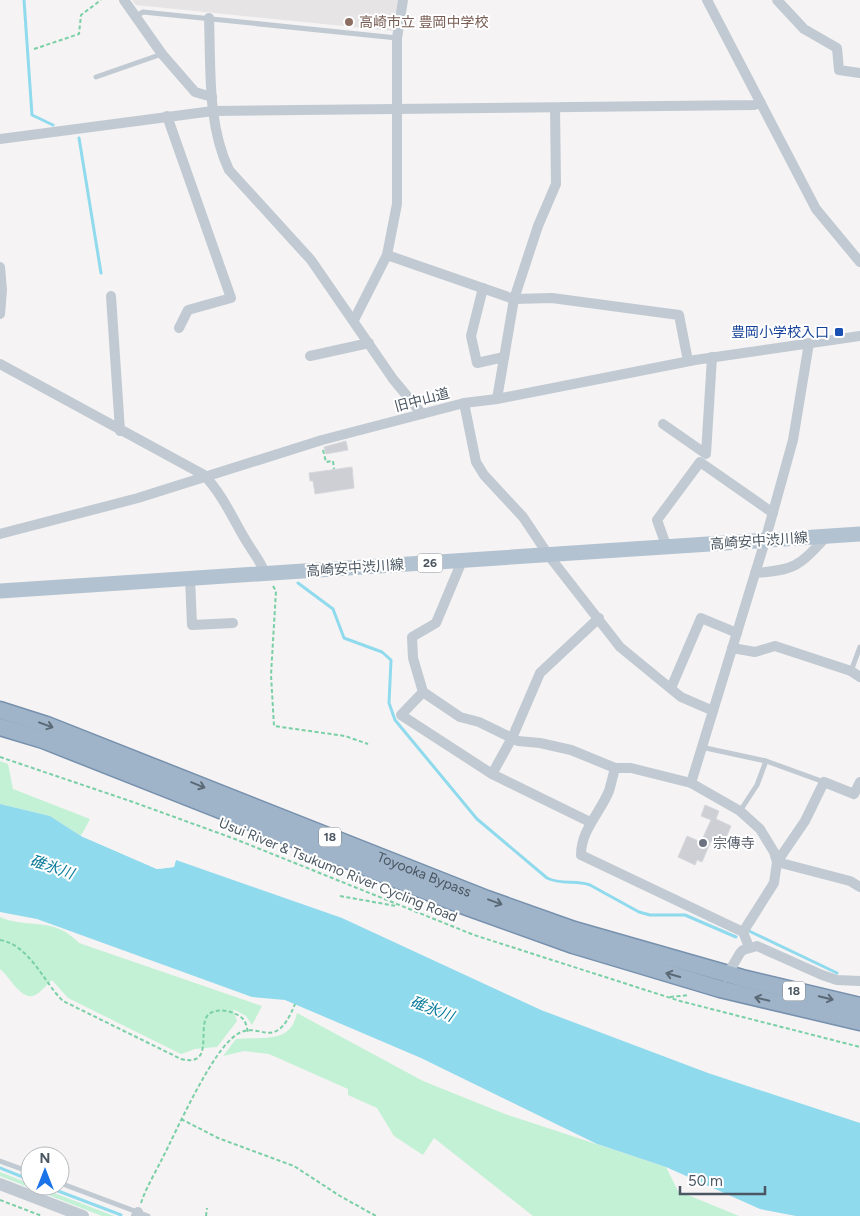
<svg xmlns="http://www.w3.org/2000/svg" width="860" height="1216" viewBox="0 0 860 1216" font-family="Figtree,'Noto Sans JP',sans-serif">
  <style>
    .education { fill: #e6e4e5 }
    .green { fill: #c3f1d5 }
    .water { fill: #90daee }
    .pier { fill: #f5f3f3 }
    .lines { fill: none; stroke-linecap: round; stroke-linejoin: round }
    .stream { stroke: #90daee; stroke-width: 3 }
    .building { fill: #cdcfd5; stroke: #d7d9de }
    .trunk-casing { stroke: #7690ad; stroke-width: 19 }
    .path { stroke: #7ad0a6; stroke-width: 2; stroke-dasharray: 4 2.5; stroke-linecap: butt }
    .service { stroke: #c1cad2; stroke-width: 5 }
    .minor { stroke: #c1cad2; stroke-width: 10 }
    .tertiary { stroke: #c1cad2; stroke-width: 12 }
    .primary { stroke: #b3c2d1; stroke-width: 15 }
    .trunk { stroke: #9fb4c9; stroke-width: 16 }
    .oneway { stroke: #5b6976 }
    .education-dot { fill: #8d6e63; stroke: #fff; stroke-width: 2 }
    .transit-dot { fill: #1a4fb4; stroke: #fff; stroke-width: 2 }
    .worship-dot { fill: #6b7280; stroke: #fff; stroke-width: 2 }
    .labels { text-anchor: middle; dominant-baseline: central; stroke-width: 4; stroke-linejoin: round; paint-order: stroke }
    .shield { fill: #fff; stroke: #808990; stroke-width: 1 }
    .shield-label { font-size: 12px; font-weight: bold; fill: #4a5661 }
    .education-label { font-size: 14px; fill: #785e54; stroke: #fff; text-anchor: start }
    .transit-label { font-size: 14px; fill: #164399; stroke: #fff; text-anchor: end }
    .street-label { font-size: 14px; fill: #4a5661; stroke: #fff }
    .worship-label { font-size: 14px; fill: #5b616d; stroke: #fff; text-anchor: start }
    .water-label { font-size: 15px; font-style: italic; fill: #0c7c9b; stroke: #fff }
  </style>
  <rect width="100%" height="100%" fill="#f5f3f3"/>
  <polygon class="education" points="132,0 398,0 393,31 136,5"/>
  <g class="green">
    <polygon points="0,761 8,764 13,789 90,819 81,836 50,816 0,804"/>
    <path d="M 0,917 C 30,930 52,915 79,943 L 262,1006 L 252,1025 L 246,1016 L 233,1009 L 237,1021 L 217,1047 L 195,1049 L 181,1054 L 68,998 L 52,980 C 47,984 42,991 37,994 C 23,1004 10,977 0,969 Z"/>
    <path d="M 297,1013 L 423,1081 L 505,1114 L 666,1167 L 678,1191 L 739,1216 L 533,1216 L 434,1138 L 423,1155 L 394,1136 L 377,1108 L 348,1095 L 348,1089 L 269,1054 L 244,1051 L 223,1056 L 236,1039 C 263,1036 290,1045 297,1013 Z"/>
    <polygon points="0,1172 30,1184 30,1186 36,1186 114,1216 102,1216 0,1176"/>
  </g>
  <polygon class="water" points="0,804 50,816 81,836 157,869 174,867 176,860 342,918 541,1010 708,1073 860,1123 860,1216 796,1216 760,1209 666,1167 597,1144 421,1058 285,1000 252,997 37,919 0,912"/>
  <polygon class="pier" points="82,833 157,867 172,865 176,858 174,867 157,869 81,836"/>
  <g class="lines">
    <g class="stream">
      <polyline points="24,0 32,115 53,125"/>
      <polyline points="79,138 101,273"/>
      <path d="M 298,583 L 333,609 L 344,638 L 382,652 L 391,660 L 389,703 L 395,720 L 477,819 L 547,878 C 561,885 576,880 590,885 L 639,912 L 650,915 L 685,915 L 736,937"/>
      <polyline points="749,931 837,973"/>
      <polyline points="0,1168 30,1180"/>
      <polyline points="45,1186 121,1215"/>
    </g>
  </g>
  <g class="building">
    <polygon points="346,441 348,450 326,454 324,447"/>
    <polygon points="352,467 354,488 315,494 313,481 310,481 309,473"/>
    <polygon points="705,805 719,811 716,819 731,826 722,847 711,841 702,862 697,860 695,865 678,857 687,836 701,842 711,820 701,816"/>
  </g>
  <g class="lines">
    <defs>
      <g id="trunk">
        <path id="s1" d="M 0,710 L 47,725 L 487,899 L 574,930 L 742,978 L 860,1006"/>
        <polyline points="0,727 43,740 456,903 573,945 720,989 860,1022"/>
      </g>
    </defs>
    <use href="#trunk" class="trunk-casing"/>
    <g class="path">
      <polyline points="34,49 79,34 81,15 101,0"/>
      <polyline points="323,450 326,462 333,461 334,469"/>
      <polyline points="273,586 276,591 271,675 274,726 345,736 368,744"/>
      <polyline points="0,757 133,802 235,839 474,935 680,1001 860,1047"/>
      <polyline points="340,896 396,906"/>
      <path d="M 0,940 C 30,945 44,983 63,1001 L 181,1059 C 213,1067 199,1033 206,1018 C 212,1005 237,1011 244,1020 C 246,1023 247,1028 248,1032"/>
      <polyline points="670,997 689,995"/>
      <polyline points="181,1119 218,1138 294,1166 340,1196 376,1216"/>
      <polyline points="0,1200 42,1216"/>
      <path d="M 141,1203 C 146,1188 155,1173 162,1159 C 177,1130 211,1052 236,1035 C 260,1018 274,1056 295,1004"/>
      <polyline points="206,1216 207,1208"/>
    </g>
    <g class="service">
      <polyline points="136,16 143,12 397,38"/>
      <polyline points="96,77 162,54"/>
      <polyline points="851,671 860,647"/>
      <polyline points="701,747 766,761 824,782"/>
      <polyline points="740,811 757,785 766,761"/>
      <polyline points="0,1161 30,1172"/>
      <polyline points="60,1183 148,1216"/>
    </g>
    <g class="minor">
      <polyline points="124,0 162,54 195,92 212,97"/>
      <polyline points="707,0 816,209 860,262"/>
      <polyline points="777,0 804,29 837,48 839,70 860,73"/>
      <path d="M 209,18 C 211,68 207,124 229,170 L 311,260 L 393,379 L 422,414"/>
      <polyline points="167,116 231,298 188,310 179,328"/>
      <polyline points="0,139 213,111 754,105 761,103"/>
      <polyline points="387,255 514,299 552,298 679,315 688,361"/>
      <polyline points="0,267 2,290 0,314"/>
      <polyline points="483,288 471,336 477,363 504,357"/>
      <polyline points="111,296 120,431"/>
      <polyline points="354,320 387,255 397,204 397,38 403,0"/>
      <polyline points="310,356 369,343"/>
      <path d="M 0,364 L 204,475 C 222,494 232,517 245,539 C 252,551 260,560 265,573"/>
      <polyline points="497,399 514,299 538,226 556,184 555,108"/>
      <polyline points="464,403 476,462 484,475 523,517 549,556 620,647 681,697 711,710"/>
      <polyline points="663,424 706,454 712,357"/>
      <polyline points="0,534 138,498 322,440 464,403 497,399 695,360 860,336"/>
      <polyline points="667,548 657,520 700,462 773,513"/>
      <polyline points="462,561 436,623 412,637 413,658 423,692 460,717 479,722 518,741 540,743 571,750 615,768 631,768 691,783 740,811 760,829 774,852 777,862 774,883 743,932"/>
      <path d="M 755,573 C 796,570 799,566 826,537"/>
      <polyline points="190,578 192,625 233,623"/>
      <polyline points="732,648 755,652 775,646 851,671 860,677"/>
      <polyline points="671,688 701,618 737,633"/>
      <polyline points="423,692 401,715 492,774 590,822"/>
      <path d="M 615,768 C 613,776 611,784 609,791 C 600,813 581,830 581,855 L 743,932 L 749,947"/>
      <polyline points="492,774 512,738 540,673 599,618"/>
      <polyline points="860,782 854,794 824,782 805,821 777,862 850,881 860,887"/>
      <polyline points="691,783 765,541 793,440 809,343"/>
      <polyline points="726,977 740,953 743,950 757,946 822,975 837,980 860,981"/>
      <polyline points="136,1216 138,1212"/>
    </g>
    <polyline class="tertiary" points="0,1184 83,1216"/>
    <polyline class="primary" points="0,591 860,534"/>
    <use href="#trunk" class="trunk"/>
  </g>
  <defs><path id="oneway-shaft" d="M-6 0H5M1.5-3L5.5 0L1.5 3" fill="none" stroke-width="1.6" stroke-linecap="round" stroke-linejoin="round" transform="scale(1.25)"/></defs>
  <g class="oneway">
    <use href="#oneway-shaft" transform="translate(46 725) rotate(20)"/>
    <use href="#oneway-shaft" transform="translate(198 785) rotate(22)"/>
    <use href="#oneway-shaft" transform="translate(495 902) rotate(20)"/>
    <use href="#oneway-shaft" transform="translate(673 975) rotate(-164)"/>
    <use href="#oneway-shaft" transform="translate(826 998) rotate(14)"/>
    <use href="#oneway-shaft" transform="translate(762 999) rotate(-167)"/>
  </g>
  <circle class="education-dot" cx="349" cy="22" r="5"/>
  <rect class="transit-dot" x="834" y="327" width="10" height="10" rx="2.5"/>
  <circle class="worship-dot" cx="703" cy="843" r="5"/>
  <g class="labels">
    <g class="shield">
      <rect x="417.5" y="553.5" width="25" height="19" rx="4"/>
      <rect x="319" y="827.5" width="22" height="19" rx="4"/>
      <rect x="783" y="981.5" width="22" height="19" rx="4"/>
    </g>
    <g class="shield-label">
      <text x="430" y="563">26</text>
      <text x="330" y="837">18</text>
      <text x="794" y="991">18</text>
    </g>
    <g class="education-label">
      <text x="359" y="22">高崎市立 豊岡中学校</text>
    </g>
    <g class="transit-label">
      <text x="829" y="332">豊岡小学校入口</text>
    </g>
    <g class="street-label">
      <text transform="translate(422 400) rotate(-15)">旧中山道</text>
      <text transform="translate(759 541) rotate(-4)">高崎安中渋川線</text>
      <text transform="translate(355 568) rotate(-4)">高崎安中渋川線</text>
      <text transform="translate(338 870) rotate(22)">Usui River &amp; Tsukumo River Cycling Road</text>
      <text stroke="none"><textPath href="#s1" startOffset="455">Toyooka Bypass</textPath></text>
    </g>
    <g class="worship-label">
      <text x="713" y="843">宗傳寺</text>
    </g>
    <g class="water-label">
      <text transform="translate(52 867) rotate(19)">碓氷川</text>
      <text transform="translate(432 1009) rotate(21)">碓氷川</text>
    </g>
  </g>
  <g transform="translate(45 1171)"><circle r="24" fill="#ffffff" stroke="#b7bbc0"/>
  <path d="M0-4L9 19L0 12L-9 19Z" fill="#1a73e8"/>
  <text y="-8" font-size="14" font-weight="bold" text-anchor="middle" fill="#4a5661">N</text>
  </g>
  <path d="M680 1186v8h85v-8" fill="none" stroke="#4a5661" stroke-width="2.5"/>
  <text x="688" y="1186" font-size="15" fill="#4a5661" stroke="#ffffff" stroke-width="4" paint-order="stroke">50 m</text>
</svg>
